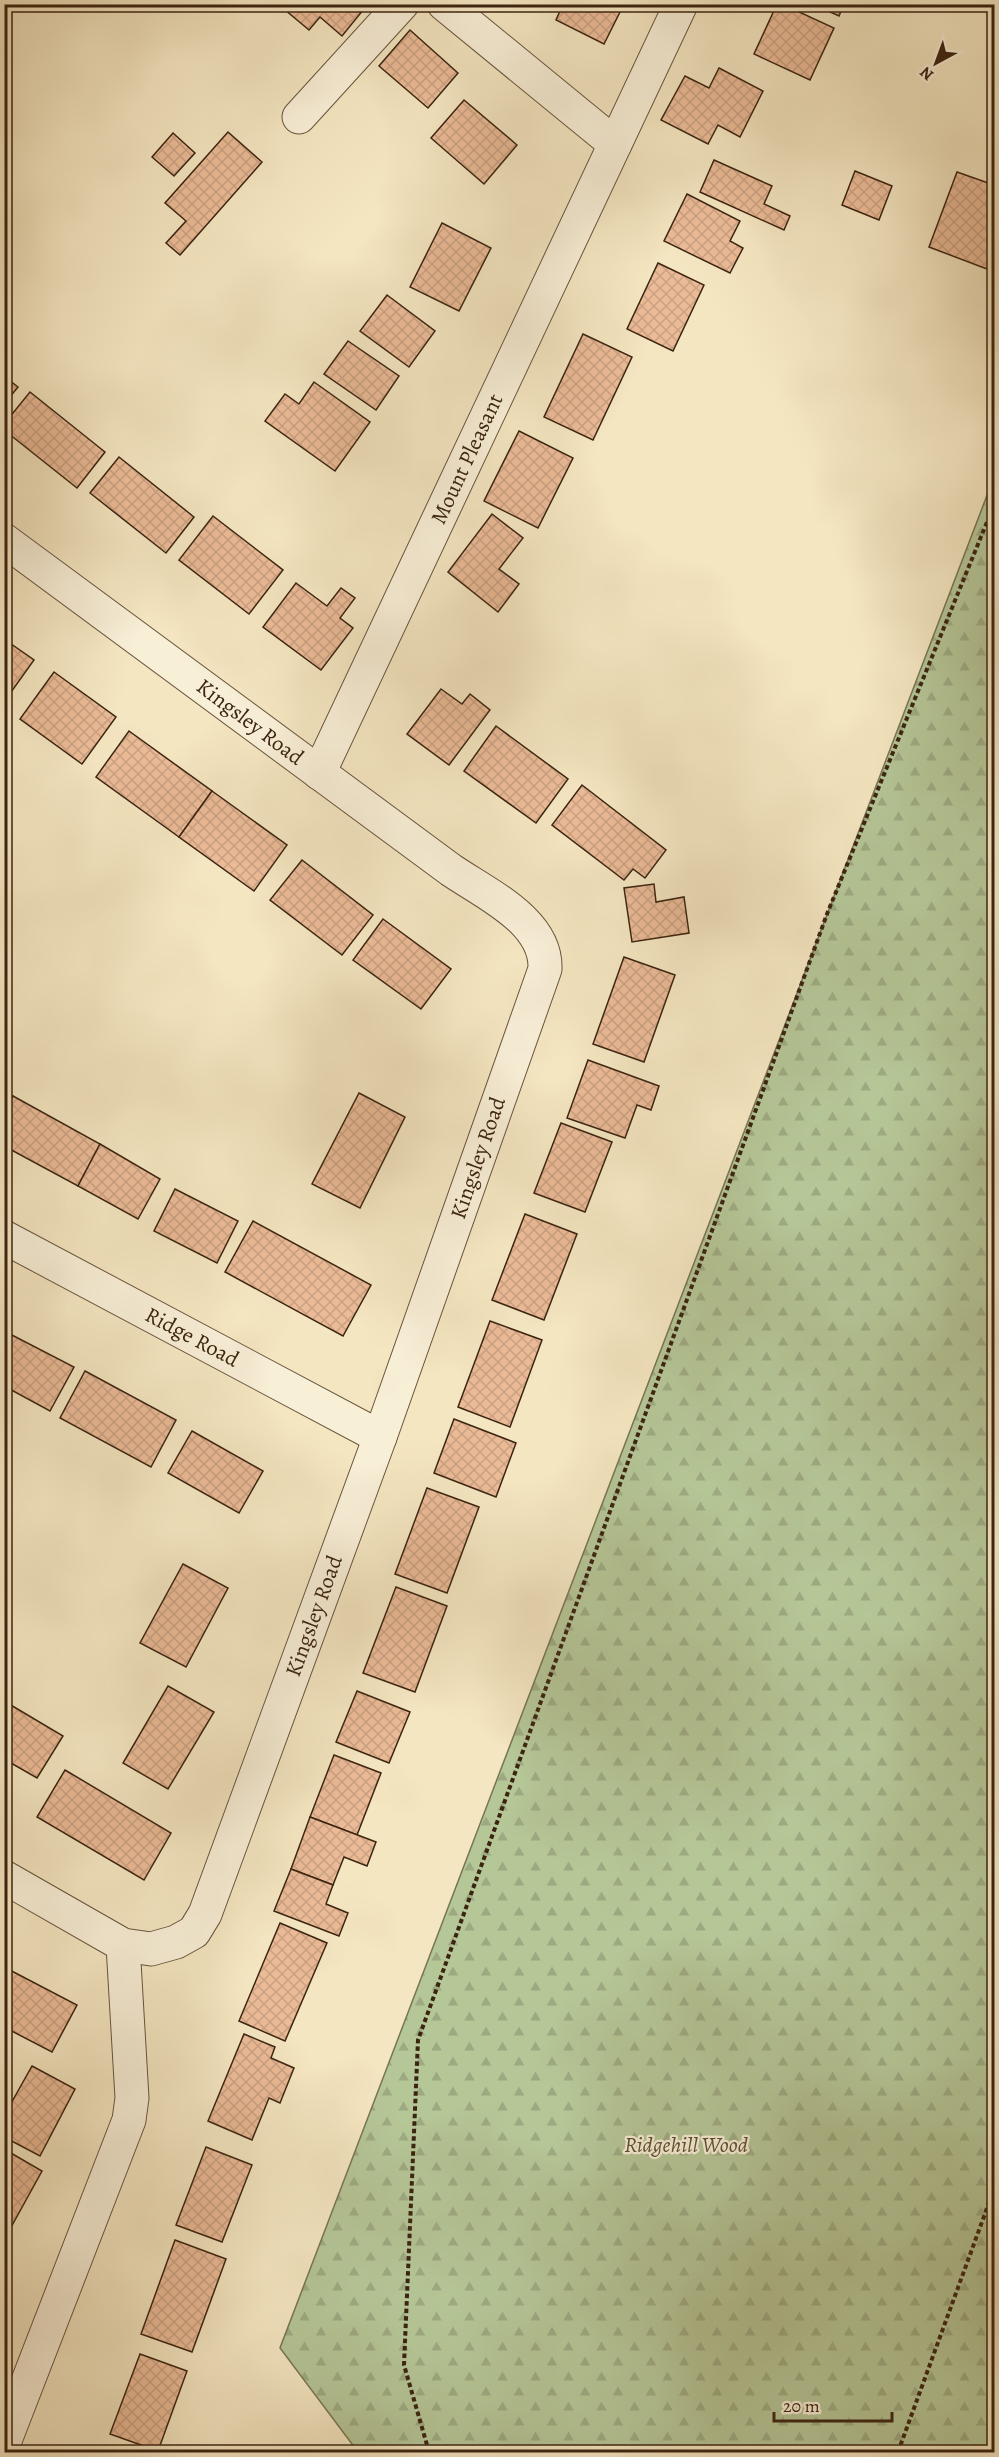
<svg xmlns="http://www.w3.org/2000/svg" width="999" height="2457" viewBox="0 0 999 2457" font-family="Alegreya,serif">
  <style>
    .forest { fill: url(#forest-firs); stroke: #787554; stroke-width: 1.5 }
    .building { fill: url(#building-cross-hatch); stroke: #3b2411; stroke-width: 1.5 }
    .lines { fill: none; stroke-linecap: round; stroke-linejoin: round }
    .minor-casing { stroke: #69543d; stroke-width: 35 }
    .path { stroke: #3b2411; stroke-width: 4; stroke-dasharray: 4.5 3; stroke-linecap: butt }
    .minor { stroke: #f8efd7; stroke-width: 33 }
    .labels { text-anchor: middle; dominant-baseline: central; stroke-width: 4.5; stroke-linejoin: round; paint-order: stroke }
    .street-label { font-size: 22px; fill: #3b2411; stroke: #f8efd7 }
    .park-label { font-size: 22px; font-style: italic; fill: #5a4c32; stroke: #f8efd7 }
  </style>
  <defs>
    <pattern id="forest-firs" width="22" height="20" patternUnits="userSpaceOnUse" patternTransform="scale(1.5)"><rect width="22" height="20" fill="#b5c697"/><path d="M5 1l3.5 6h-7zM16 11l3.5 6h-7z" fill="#9daa81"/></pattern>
    <pattern id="building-cross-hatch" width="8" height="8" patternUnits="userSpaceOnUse" patternTransform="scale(1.5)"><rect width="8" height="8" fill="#ebbb97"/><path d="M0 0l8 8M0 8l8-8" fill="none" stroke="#caa181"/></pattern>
  </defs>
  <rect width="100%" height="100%" fill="#f4e6c1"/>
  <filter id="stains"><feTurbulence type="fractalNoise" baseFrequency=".00333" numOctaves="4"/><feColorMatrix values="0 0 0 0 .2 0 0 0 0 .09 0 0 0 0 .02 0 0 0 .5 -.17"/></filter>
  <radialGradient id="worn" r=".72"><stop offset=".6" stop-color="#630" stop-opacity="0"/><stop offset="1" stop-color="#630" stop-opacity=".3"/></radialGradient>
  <polygon class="forest" points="994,477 994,2452 358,2452 280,2348"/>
  <g class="building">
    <polygon points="278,4 368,4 342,36 320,17 309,30"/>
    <polygon points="563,4 624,4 604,44 556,20"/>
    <polygon points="777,4 782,4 834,28 810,80 754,54"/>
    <polygon points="813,4 844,4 839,16"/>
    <polygon points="410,30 458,73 428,108 379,66"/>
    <polygon points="719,68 763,91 740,137 718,125 708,144 661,120 685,76 709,88"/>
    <polygon points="464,100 517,145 484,184 431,138"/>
    <polygon points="228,132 262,162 180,255 166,243 186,221 165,203"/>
    <polygon points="173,133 195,153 174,176 152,157"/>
    <polygon points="714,160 772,186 764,204 790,216 784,230 700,192"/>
    <polygon points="855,171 892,186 879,220 842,205"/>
    <polygon points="957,172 994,185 994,247 987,269 929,247"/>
    <polygon points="687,194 740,221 730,241 743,248 730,273 664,241"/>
    <polygon points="442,223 491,248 459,311 410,287"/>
    <polygon points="658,263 704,285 673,351 627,329"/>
    <polygon points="387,295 435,331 409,367 360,331"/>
    <polygon points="583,334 632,357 593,440 544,417"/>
    <polygon points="348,341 399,376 376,410 324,374"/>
    <polygon points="4,376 18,387 4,404"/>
    <polygon points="314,382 370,422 335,471 265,421 285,394 299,404"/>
    <polygon points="30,392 105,452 77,488 4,430 4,424"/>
    <polygon points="519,431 573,458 538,528 484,501"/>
    <polygon points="119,457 194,517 166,553 90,493"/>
    <polygon points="492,514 523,538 499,569 519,584 498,612 448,572"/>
    <polygon points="213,516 283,570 249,614 179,560"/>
    <polygon points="296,583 327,606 341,588 355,598 340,618 353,628 321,670 263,627"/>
    <polygon points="4,639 34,660 4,702"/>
    <polygon points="54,672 116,717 82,764 20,719"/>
    <polygon points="441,689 462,704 470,694 490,710 449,765 407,734"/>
    <polygon points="496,726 568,779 536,823 464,771"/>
    <polygon points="129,731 212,791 179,837 96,777"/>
    <polygon points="582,785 666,850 645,878 633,869 624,880 552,825"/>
    <polygon points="212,791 287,845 254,891 179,837"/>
    <polygon points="302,860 373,915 342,955 270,900"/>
    <polygon points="654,884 656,902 684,897 689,933 632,942 624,888"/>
    <polygon points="383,919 451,969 421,1009 353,960"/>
    <polygon points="624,957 675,975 644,1062 593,1044"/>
    <polygon points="588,1060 659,1086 651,1110 637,1105 625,1138 567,1118"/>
    <polygon points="4,1092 13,1096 4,1111"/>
    <polygon points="359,1093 405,1117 360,1208 312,1184"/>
    <polygon points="13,1096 100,1144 78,1186 4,1146 4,1111"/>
    <polygon points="561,1123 612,1142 585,1212 534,1193"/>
    <polygon points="100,1144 160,1179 138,1219 78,1186"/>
    <polygon points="175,1189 238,1221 217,1263 154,1231"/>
    <polygon points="525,1214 577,1234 544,1320 492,1300"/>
    <polygon points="253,1221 371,1285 343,1336 225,1272"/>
    <polygon points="490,1321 542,1340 510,1427 458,1407"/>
    <polygon points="8,1333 74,1367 50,1411 4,1386 4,1340"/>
    <polygon points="85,1371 176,1420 151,1467 60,1418"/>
    <polygon points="454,1419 516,1443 496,1497 434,1473"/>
    <polygon points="192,1431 263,1471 239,1513 168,1473"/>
    <polygon points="427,1488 479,1507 447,1593 395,1574"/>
    <polygon points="183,1564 228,1588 186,1667 140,1643"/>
    <polygon points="396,1587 447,1606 415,1692 363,1673"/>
    <polygon points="168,1686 214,1712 168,1789 123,1763"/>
    <polygon points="357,1691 410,1712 389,1763 336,1742"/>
    <polygon points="4,1701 63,1736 37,1778 4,1759"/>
    <polygon points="334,1755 381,1773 357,1835 310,1817"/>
    <polygon points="65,1770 171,1833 144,1880 37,1817"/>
    <polygon points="310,1817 376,1842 367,1866 344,1857 333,1885 291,1869"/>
    <polygon points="291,1869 333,1885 326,1904 348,1913 339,1936 274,1911"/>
    <polygon points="280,1923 327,1943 285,2041 239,2021"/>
    <polygon points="4,1967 77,2005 52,2052 4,2027"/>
    <polygon points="244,2034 275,2047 271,2058 294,2068 280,2103 269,2098 252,2140 208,2121"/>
    <polygon points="32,2066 75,2089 40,2156 4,2137 4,2116"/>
    <polygon points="206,2147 252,2165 222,2242 176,2225"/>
    <polygon points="4,2149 42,2171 4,2240"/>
    <polygon points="175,2240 226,2259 192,2352 141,2334"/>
    <polygon points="140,2354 187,2371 158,2451 110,2434"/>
  </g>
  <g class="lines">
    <defs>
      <g id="minor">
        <polyline points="444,4 615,144"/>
        <polyline points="299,117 402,4"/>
        <path d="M 4,540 L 451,870 C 486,894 547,921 545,969 L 380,1437 L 205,1914 L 194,1932 L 176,1942 L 151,1949 L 123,1945 L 4,1877"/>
        <polyline points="319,773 681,4"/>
        <polyline points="4,1237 380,1437"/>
        <polyline points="4,2443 129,2120 132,2098 123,1945"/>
      </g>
    </defs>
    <use href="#minor" class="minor-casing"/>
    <g class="path">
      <polyline points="429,2452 404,2365 418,2040 827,914 994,505"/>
      <polyline points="898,2452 994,2189"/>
    </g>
    <use href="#minor" class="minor"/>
  </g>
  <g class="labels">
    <g class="street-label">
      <text transform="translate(467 459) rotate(-65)">Mount Pleasant</text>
      <text transform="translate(250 722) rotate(37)">Kingsley Road</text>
      <text transform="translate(478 1158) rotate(-71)">Kingsley Road</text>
      <text transform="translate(192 1337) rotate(28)">Ridge Road</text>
      <text transform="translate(314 1616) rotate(-70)">Kingsley Road</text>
    </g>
    <g class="park-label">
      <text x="686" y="2145">Ridgehill Wood</text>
    </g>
  </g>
  <rect width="999" height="2457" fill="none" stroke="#f4e6c1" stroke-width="24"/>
  <rect x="6" y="6" width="987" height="2445" fill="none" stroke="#3b2411" stroke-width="3"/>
  <rect x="12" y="12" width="975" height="2433" fill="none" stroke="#3b2411" stroke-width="1.5"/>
  <g transform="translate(936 63) rotate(221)" stroke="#f8efd7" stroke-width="4.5" paint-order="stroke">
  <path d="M0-4.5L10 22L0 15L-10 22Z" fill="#3b2411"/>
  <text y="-9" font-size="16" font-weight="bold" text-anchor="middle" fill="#3b2411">N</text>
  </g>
  <path d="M774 2412v9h118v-9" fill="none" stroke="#3b2411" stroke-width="3"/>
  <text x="783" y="2412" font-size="18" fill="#3b2411" stroke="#f8efd7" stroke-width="4.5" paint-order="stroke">20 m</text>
  <rect width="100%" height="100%" filter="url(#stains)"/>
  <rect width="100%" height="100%" fill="url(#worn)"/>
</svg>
